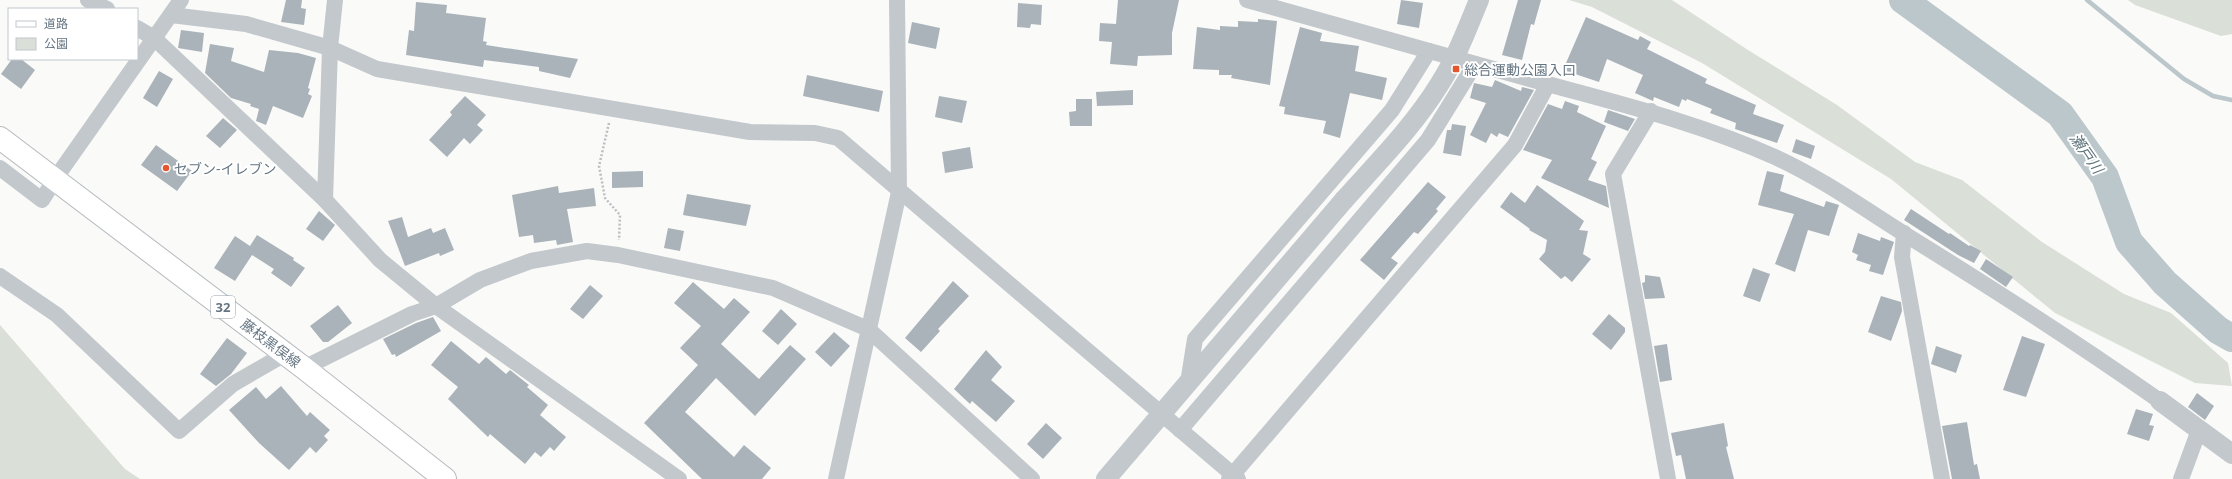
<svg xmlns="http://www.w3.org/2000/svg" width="2232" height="479" viewBox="0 0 2232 479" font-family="'Open Sans','Noto Sans JP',sans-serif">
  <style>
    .green { fill: #dadfd7 }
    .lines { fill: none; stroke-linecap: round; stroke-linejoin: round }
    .stream { stroke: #bbc7cb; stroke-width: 4.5 }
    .river { stroke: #bbc7cb; stroke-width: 28 }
    .building { fill: #aab3b9 }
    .primary-casing { stroke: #b5babe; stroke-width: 24 }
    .path { stroke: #bbbfc2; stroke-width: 2.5; stroke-dasharray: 2 2; stroke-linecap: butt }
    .minor { stroke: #c3c8cc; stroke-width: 16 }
    .tertiary { stroke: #c3c8cc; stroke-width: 20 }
    .primary { stroke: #fff; stroke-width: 22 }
    .tertiary-bridge { stroke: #c3c8cc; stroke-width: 20 }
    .poi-dot { fill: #e4572e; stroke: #fff; stroke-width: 1.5 }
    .labels { text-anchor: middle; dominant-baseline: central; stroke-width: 4; stroke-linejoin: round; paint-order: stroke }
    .shield { fill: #fff; stroke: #939fa8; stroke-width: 1 }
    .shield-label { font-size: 13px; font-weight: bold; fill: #657683 }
    .poi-label { font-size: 14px; fill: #657683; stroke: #fff; text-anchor: start }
    .street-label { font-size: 14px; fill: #657683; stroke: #fff }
    .water-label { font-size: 15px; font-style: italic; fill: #60757c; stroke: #fff }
  </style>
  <rect width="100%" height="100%" fill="#fafaf8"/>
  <g class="green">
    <polygon points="1569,0 1672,0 1748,50 1837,105 1915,162 1962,180 2042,242 2124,294 2171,313 2228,363 2232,386 2195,383 2055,313 1891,179 1702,63 1592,7"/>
    <polygon points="2128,0 2232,0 2232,34 2221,36 2135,5"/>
    <polygon points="0,325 125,469 140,479 0,479"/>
  </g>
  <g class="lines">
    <polyline class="stream" points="2087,0 2184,79 2213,96 2232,100"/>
    <polyline class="river" points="1903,0 2060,114 2105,177 2129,242 2165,283 2218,330 2232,338"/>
  </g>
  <g class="building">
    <polygon points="286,0 302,0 301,8 306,9 304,25 281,22"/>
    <polygon points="1118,0 1179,0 1172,33 1172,55 1138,56 1137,66 1110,64 1112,42 1099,41 1100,23 1116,24"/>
    <polygon points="1401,0 1423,3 1419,28 1397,24"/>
    <polygon points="1518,0 1541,0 1534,25 1531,24 1522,60 1502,55"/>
    <polygon points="416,2 447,5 446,13 486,18 483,41 487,42 486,45 578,59 570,78 539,71 539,67 484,60 483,67 406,55 409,30 414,31"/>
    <polygon points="1018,3 1042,5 1041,25 1031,24 1030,28 1017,27"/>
    <polygon points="1586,17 1638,40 1640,36 1651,42 1647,49 1707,79 1705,83 1756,105 1753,114 1784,125 1777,143 1735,129 1736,123 1710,113 1712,109 1687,99 1686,101 1682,99 1679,107 1654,97 1653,101 1635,93 1643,75 1607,59 1599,82 1563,70"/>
    <polygon points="1258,19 1277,21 1270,85 1231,78 1232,75 1219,75 1219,70 1193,69 1197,27 1220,30 1220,26 1238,27 1238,21 1258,22"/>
    <polygon points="912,22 940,28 936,49 908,43"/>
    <polygon points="1300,27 1322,33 1320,41 1359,46 1355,71 1387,78 1382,100 1350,93 1340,138 1323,133 1326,121 1284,114 1285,107 1279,106"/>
    <polygon points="181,30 204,33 202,52 178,48"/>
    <polygon points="210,44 234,48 231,61 264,72 269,50 298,53 316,58 308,88 310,89 308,94 312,96 303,118 273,106 266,125 256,121 259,109 250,106 251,104 231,98 205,73"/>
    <polygon points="12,59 21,59 35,70 21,89 1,74"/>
    <polygon points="159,71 173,79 157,107 143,98"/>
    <polygon points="807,75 883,91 879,112 803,96"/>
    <polygon points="1495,80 1521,91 1522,87 1534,90 1508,137 1499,133 1497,137 1491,133 1486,143 1470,135 1486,103 1470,98 1474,83 1492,87"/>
    <polygon points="1133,90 1133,105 1097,106 1096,92"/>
    <polygon points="465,96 486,115 477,125 483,130 470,144 464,138 447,157 429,140 452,115 450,112"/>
    <polygon points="939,96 967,101 962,123 935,117"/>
    <polygon points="1076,99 1092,99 1092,126 1070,126 1069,112 1076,111"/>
    <polygon points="1565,101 1579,106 1577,112 1606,126 1591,159 1597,162 1588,180 1606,186 1609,208 1541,178 1552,160 1523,150 1548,104 1562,109"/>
    <polygon points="1608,110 1635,119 1628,131 1604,122"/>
    <polygon points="223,118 237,130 220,148 206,136"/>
    <polygon points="1452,124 1466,126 1461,156 1443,153 1447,130 1451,130"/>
    <polygon points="1796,139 1815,146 1811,159 1792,152"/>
    <polygon points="156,145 192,171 177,191 141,165"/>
    <polygon points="970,147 973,168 945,173 942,152"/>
    <polygon points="643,171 643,187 612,188 612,172"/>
    <polygon points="1767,171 1784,175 1780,191 1824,207 1826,201 1839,205 1829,236 1808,230 1795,272 1775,264 1794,214 1758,205"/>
    <polygon points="1428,182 1446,197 1436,209 1438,211 1418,234 1414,232 1391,258 1398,263 1384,280 1360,260"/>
    <polygon points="1537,185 1584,221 1579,230 1588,231 1583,254 1591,259 1572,282 1565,276 1561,279 1539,259 1545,252 1547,240 1529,230 1530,229 1500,207 1511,192 1525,203"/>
    <polygon points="558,186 559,193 594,188 596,206 567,209 573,242 557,245 556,240 534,243 533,235 519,237 512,195"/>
    <polygon points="687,194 751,205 746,226 683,215"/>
    <polygon points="1911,209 1949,234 1950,233 1969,246 1970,245 1981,251 1974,263 1958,255 1904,220"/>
    <polygon points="319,211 335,225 323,241 306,229"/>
    <polygon points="402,217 408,237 431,228 433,233 445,228 454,250 440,256 439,253 405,266 388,221"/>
    <polygon points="668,228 684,231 680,251 664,248"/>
    <polygon points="1858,233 1880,241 1881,237 1894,242 1883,275 1869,271 1871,265 1856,260 1858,255 1852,252"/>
    <polygon points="257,235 294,258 293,260 305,268 291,287 271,273 274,269 252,255 235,281 214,268 235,236 250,246"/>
    <polygon points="1986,259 2013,277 2006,287 1980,269"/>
    <polygon points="1753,268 1770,274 1760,302 1743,296"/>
    <polygon points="1645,275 1660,277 1665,298 1645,299 1642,283 1645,282"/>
    <polygon points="953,281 969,296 938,329 940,331 921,352 905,338"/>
    <polygon points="693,282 724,309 734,298 750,312 721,344 759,379 790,345 806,359 755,416 716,378 685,412 734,457 744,445 771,468 762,479 702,479 644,423 698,365 680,348 701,326 674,303"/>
    <polygon points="590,285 603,296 583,319 570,309"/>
    <polygon points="1881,296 1901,302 1902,311 1891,341 1868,332"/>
    <polygon points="338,305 352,323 328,342 323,342 310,326"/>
    <polygon points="781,309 797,324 778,345 762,331"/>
    <polygon points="1609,314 1625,328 1625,332 1611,350 1592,334"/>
    <polygon points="433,317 441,331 396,357 395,354 392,355 383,339 416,323"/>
    <polygon points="834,332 850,346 831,367 815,352"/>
    <polygon points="2022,336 2045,344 2026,397 2003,390"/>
    <polygon points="227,338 247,353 231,374 216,386 200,374"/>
    <polygon points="451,341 479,364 486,357 506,374 510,370 529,385 527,387 548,405 540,415 566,437 554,451 550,447 541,457 535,452 525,464 490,434 488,437 448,399 458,387 431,365"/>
    <polygon points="1667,344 1672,380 1660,382 1654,346"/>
    <polygon points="1936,346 1962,355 1956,373 1931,364"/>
    <polygon points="986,350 1002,367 991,380 1015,401 996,422 972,401 970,404 954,389"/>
    <polygon points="281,386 307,416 310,412 330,430 324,436 328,440 316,453 310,447 289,470 259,443 229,410 256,387 266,399"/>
    <polygon points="2197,393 2214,406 2205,420 2188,407"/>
    <polygon points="2136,409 2153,414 2149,425 2154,426 2149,441 2127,434"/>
    <polygon points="1967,422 1974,465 1977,464 1980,479 1952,479 1942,426"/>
    <polygon points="1046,423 1062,438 1043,459 1027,444"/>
    <polygon points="1724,423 1728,446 1726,447 1734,479 1686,479 1681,455 1676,456 1671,433"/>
  </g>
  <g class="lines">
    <defs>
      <polyline id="primary" points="0,138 304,368 445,479"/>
    </defs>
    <use href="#primary" class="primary-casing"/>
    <polyline class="path" points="609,123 599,166 605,198 620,215 619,240"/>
    <g class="minor">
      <polyline points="88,0 107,9"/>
      <path d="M 1247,0 C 1346,28 1445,56 1544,83 C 1624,105 1699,123 1775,157 C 1821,178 1863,208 1906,235 C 1992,288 2077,343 2160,401"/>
      <polyline points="171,15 246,24 330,48 377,69 750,132 815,133 838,138 1238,479"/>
      <polyline points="137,28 154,38 325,200 380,260 436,306 679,479"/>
      <polyline points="1651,111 1613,174 1668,479"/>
      <polyline points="0,168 42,200 55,179 181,0"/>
      <polyline points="325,200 330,48 335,0"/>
      <polyline points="1904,233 1902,257 1942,479"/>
      <polyline points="0,276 57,315 179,431 233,384 285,354"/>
      <polyline points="304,368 412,314 436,306 480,280 531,261 587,251 618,255 773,288 868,329 1032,479"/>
      <polyline points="1188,383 1195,339 1392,110 1429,51"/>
      <polyline points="1180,430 1428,140 1475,64"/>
      <polyline points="836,479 899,192 897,0"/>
      <polyline points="1229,479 1515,145 1548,84"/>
      <polyline points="2181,479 2199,430"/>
    </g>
    <g class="tertiary">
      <polyline points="2160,401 2232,454"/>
      <polyline points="1106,479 1344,200"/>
    </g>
    <use href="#primary" class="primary"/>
    <path class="tertiary-bridge" d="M 1344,200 C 1377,163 1413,127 1439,85 C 1456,59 1467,29 1479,0"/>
  </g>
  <g class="poi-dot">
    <rect x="1452" y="65" width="8" height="8" rx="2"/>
    <circle cx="166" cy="168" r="4"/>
  </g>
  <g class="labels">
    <rect class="shield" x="211" y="296" width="24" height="22" rx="3"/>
    <g class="shield-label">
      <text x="223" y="307">32</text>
    </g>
    <g class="poi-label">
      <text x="1464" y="69">総合運動公園入口</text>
      <text x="174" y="168">セブン-イレブン</text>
    </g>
    <g class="street-label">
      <text transform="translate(271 343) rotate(37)">藤枝黒俣線</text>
    </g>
    <g class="water-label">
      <text transform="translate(2087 153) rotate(55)">瀬戸川</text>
    </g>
  </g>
  <rect x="8" y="8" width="130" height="52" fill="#ffffff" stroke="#c1c8cd"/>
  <rect x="16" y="21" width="20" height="6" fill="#ffffff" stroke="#c1c8cd"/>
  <text x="44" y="28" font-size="12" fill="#657683">道路</text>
  <rect x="16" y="38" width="20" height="12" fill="#dadfd7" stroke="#c1c8cd"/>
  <text x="44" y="48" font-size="12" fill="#657683">公園</text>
</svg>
